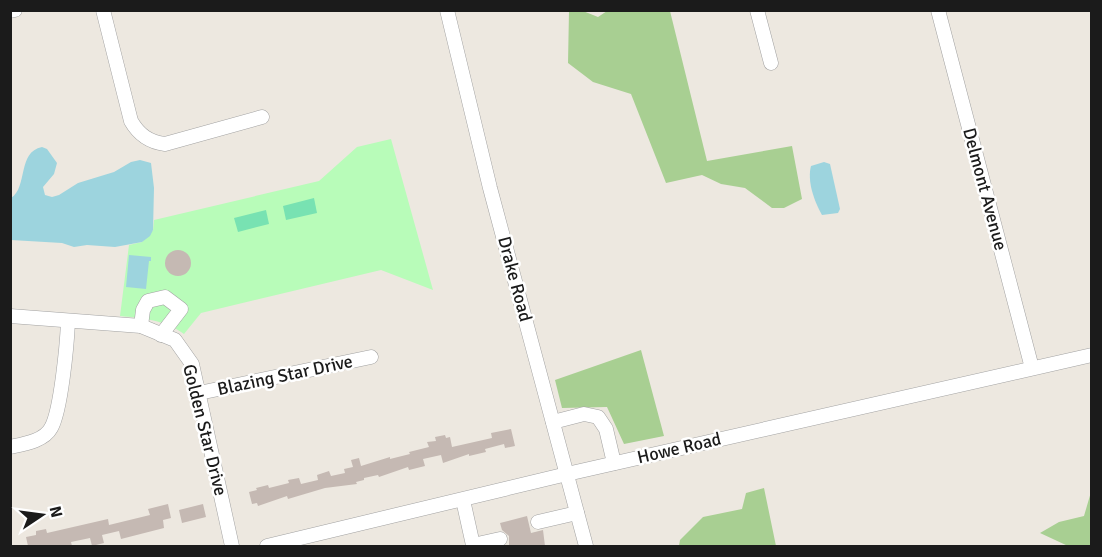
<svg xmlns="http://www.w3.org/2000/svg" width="1102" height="557" viewBox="0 0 1102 557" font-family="Signika,sans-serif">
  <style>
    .forest { fill: #a8cf92 }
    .park { fill: #b8fcb9 }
    .pitch { fill: #78e2b2 }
    .water { fill: #9dd4de }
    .building { fill: #c5b9b3 }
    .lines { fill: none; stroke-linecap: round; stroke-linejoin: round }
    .minor-casing { stroke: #a2a2a2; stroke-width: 15 }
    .minor { stroke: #fff; stroke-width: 14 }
    .labels { text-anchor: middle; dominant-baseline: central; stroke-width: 5; stroke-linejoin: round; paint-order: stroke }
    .street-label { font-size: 18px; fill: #1b1b1b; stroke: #fff }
  </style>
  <rect width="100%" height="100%" fill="#ede8e0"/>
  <g class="forest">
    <polygon points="569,11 583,11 598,17 607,11 670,11 707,161 792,146 802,199 784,208 772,208 745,188 721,184 702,175 666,183 631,94 593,82 568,63"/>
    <polygon points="641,350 664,436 624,444 607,407 562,408 555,380"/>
    <polygon points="764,488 776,546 679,546 680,540 703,517 742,509 746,493"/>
    <polygon points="1091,492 1091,546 1068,546 1040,533 1059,522 1084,516"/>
  </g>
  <path class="park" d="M 391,139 L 433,290 L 381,270 L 201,313 L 184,334 C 165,320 143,318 120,316 L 129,245 L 142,242 L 153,230 L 154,220 L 319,181 L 357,147 Z"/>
  <g class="pitch">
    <polygon points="314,198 317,213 286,220 283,206"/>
    <polygon points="266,210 269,224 238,232 234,218"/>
  </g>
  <g class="water">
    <path d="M 42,147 L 47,149 L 57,163 L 54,174 L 43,187 L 45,195 L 52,197 L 59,195 L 78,183 L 114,172 L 131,162 L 140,160 L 151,163 L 154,188 L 153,230 L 150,236 L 142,242 L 115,247 L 87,245 L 74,247 L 62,243 L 11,240 L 11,198 C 28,187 17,152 42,147 Z"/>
    <path d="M 824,162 L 830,164 L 840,209 L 838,213 L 822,215 C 814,201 807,181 811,166 Z"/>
    <polygon points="129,255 151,257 151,261 149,261 146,289 126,287"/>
  </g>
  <g class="building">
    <circle cx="178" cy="263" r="13"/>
    <polygon points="511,429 515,446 505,448 504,444 485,449 486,452 469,456 469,454 443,463 441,455 423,459 425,466 409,470 408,467 379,477 378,475 364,478 364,480 356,482 357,484 325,488 288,499 287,496 258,506 257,503 252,504 249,492 257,490 256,488 268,485 269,488 289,483 288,480 299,478 301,484 318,480 317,475 329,471 331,476 345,473 344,469 353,467 351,460 359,458 361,466 390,457 390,459 410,454 409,452 429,447 427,442 436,441 435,437 445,435 446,438 450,437 452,447 492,438 491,433"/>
    <polygon points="168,504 171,518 163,520 164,528 121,539 119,531 102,535 104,543 92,546 90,538 71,542 72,546 28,546 26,537 36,535 36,531 46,529 47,533 108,519 109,525 150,515 148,509"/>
    <polygon points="203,504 206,517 182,523 179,510"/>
    <polygon points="527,516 531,533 543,530 545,546 509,546 509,536 502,530 500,523"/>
  </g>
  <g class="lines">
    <defs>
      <g id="minor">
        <path d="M 103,10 L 131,121 C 139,135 149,142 165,144 L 262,117"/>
        <polyline points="447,10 490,188 586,546"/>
        <polyline points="757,10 771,63"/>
        <polyline points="938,10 1032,368"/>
        <polyline points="10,11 15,10"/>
        <polyline points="10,316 141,326 175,340 192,364 232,546"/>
        <polyline points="141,326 143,310 148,301 165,297 181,309 161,335"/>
        <polyline points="199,393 371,357"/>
        <polyline points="553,422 584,414 598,417 606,429 614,463"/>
        <path d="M 10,447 C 24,444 44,441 51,428 C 61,411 67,344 68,322"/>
        <polyline points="463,500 473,545 500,539"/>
        <polyline points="538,522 577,513"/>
        <polyline points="267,546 567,474 1092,355"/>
      </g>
    </defs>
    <use href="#minor" class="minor-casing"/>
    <use href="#minor" class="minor"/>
  </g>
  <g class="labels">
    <g class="street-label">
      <text transform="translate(985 189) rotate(75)">Delmont Avenue</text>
      <text transform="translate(515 279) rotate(75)">Drake Road</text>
      <text transform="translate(285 375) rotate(-12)">Blazing Star Drive</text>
      <text transform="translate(205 430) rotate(76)">Golden Star Drive</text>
      <text transform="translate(679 448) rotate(-13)">Howe Road</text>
    </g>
  </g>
  <rect width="1102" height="557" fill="none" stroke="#1b1b1b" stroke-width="24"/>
  <g transform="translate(42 515) rotate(77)" stroke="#ffffff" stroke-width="4.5" paint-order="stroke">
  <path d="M0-4.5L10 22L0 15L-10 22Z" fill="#1b1b1b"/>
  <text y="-9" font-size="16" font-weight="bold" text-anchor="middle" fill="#1b1b1b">N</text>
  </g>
</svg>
